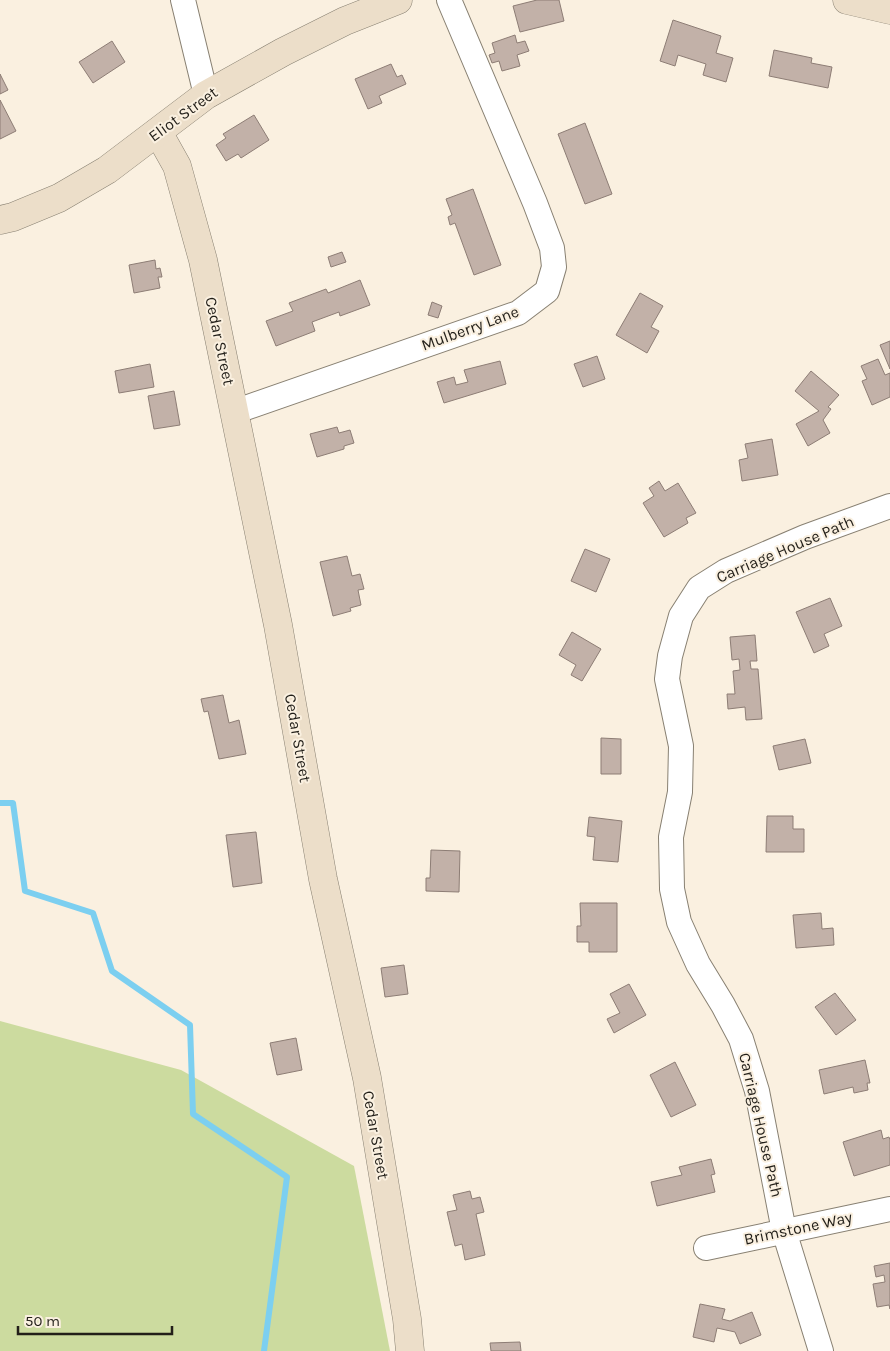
<svg xmlns="http://www.w3.org/2000/svg" width="890" height="1351" viewBox="0 0 890 1351" font-family="Karla,sans-serif">
  <style>
    .green { fill: #ccdb9f }
    .lines { fill: none; stroke-linecap: round; stroke-linejoin: round }
    .stream { stroke: #7ccff0; stroke-width: 6 }
    .building { fill: #c2b1a8; stroke: #8d7d75 }
    .street-casing { stroke: #888072; stroke-width: 26 }
    .secondary-casing { stroke: #888072; stroke-width: 29 }
    .street { stroke: #fff; stroke-width: 24 }
    .secondary { stroke: #ecdec9; stroke-width: 28 }
    .labels { text-anchor: middle; dominant-baseline: central; stroke-width: 4; stroke-linejoin: round; paint-order: stroke }
    .street-label { font-size: 16px; fill: #221f19; stroke: #faf0e0 }
  </style>
  <rect width="100%" height="100%" fill="#faf0e0"/>
  <polygon class="green" points="0,1021 181,1070 354,1166 390,1351 0,1351"/>
  <g class="lines">
    <polyline class="stream" points="0,803 13,803 25,891 93,913 112,971 190,1025 193,1114 287,1177 264,1351"/>
  </g>
  <g class="building">
    <polygon points="537,0 559,0 564,21 520,32 513,6"/>
    <polygon points="673,20 721,36 716,53 733,58 726,82 703,75 706,64 678,55 675,66 660,61"/>
    <polygon points="515,35 517,43 525,41 529,51 517,55 520,66 502,71 499,61 492,63 489,55 495,53 492,43"/>
    <polygon points="112,41 125,62 93,83 79,62"/>
    <polygon points="774,50 812,58 811,63 832,67 828,88 769,76"/>
    <polygon points="391,64 397,77 402,75 406,84 379,96 382,103 368,109 355,79"/>
    <polygon points="0,74 8,90 0,94"/>
    <polygon points="0,100 16,131 0,139"/>
    <polygon points="254,115 269,140 241,158 238,154 226,161 216,145 226,138 223,134"/>
    <polygon points="585,123 612,194 585,204 558,134"/>
    <polygon points="473,189 501,265 474,275 455,223 450,225 448,217 452,215 446,199"/>
    <polygon points="342,252 346,262 331,267 328,257"/>
    <polygon points="155,260 156,269 160,268 162,277 158,277 160,288 134,293 129,265"/>
    <polygon points="360,280 370,305 340,316 339,312 312,322 315,331 276,346 266,321 293,311 289,303 326,289 328,293"/>
    <polygon points="640,293 663,306 651,327 659,331 647,353 616,335"/>
    <polygon points="432,302 442,306 438,318 428,315"/>
    <polygon points="890,341 890,369 880,345"/>
    <polygon points="597,356 605,379 583,387 574,364"/>
    <polygon points="878,359 885,375 890,373 890,397 872,405 862,381 867,379 861,366"/>
    <polygon points="500,361 506,384 444,403 437,382 454,377 456,385 468,382 464,370"/>
    <polygon points="150,364 154,387 119,393 115,371"/>
    <polygon points="811,371 839,395 828,407 831,409 823,420 830,433 808,446 796,424 819,411 795,391"/>
    <polygon points="174,391 180,425 154,429 148,396"/>
    <polygon points="337,427 339,433 350,430 354,443 344,446 344,449 317,457 310,434"/>
    <polygon points="772,439 778,475 742,481 739,460 748,458 745,444"/>
    <polygon points="659,481 665,491 678,483 696,513 686,518 688,523 664,537 643,503 654,496 649,488"/>
    <polygon points="585,549 610,559 596,592 571,581"/>
    <polygon points="347,556 352,576 360,574 364,589 358,590 361,605 350,608 351,611 333,616 320,562"/>
    <polygon points="830,598 842,626 824,634 829,646 814,653 796,612"/>
    <polygon points="572,632 601,649 582,681 571,675 576,665 559,655"/>
    <polygon points="755,635 757,661 750,661 751,669 758,669 762,719 746,720 745,707 728,709 727,694 735,694 733,671 740,670 739,659 732,660 730,637"/>
    <polygon points="223,695 229,723 239,720 246,754 219,759 208,711 204,712 201,699"/>
    <polygon points="601,738 621,739 621,774 601,774"/>
    <polygon points="805,739 811,763 779,770 773,746"/>
    <polygon points="767,816 793,816 793,829 804,829 804,852 766,852"/>
    <polygon points="589,817 622,821 618,862 593,860 595,837 587,836"/>
    <polygon points="256,832 262,883 233,887 226,835"/>
    <polygon points="431,850 460,851 459,892 426,891 426,878 430,878"/>
    <polygon points="580,903 617,903 617,952 589,952 589,942 577,942 577,926 581,926"/>
    <polygon points="821,913 822,929 833,928 834,945 796,948 793,915"/>
    <polygon points="404,965 408,994 385,997 381,968"/>
    <polygon points="629,984 646,1015 614,1033 607,1019 620,1013 610,994"/>
    <polygon points="835,993 856,1020 836,1035 815,1007"/>
    <polygon points="296,1038 302,1070 277,1075 270,1043"/>
    <polygon points="865,1060 870,1083 867,1083 868,1090 854,1093 853,1087 824,1094 819,1070"/>
    <polygon points="675,1062 696,1105 671,1117 650,1075"/>
    <polygon points="881,1130 883,1139 889,1137 890,1140 890,1165 854,1176 843,1142"/>
    <polygon points="711,1159 715,1174 711,1175 715,1192 657,1206 651,1182 682,1175 679,1167"/>
    <polygon points="470,1191 472,1199 480,1197 484,1212 476,1214 485,1255 465,1260 462,1244 455,1246 447,1212 457,1210 453,1195"/>
    <polygon points="890,1263 890,1309 889,1305 877,1307 873,1284 885,1282 884,1275 876,1277 874,1266"/>
    <polygon points="700,1304 725,1309 722,1319 730,1321 752,1312 761,1335 740,1344 735,1332 717,1328 714,1342 693,1337"/>
    <polygon points="520,1342 521,1351 491,1351 490,1343"/>
  </g>
  <g class="lines">
    <defs>
      <g id="street">
        <polyline points="183,0 206,95"/>
        <polyline points="234,412 518,313 547,291 554,267 552,248 535,203 449,0"/>
        <polyline points="706,1248 890,1209"/>
        <polyline points="821,1351 784,1231 757,1091 741,1039 723,1005 698,964 679,922 672,889 671,837 680,792 681,746 667,679 670,656 681,616 699,588 726,571 805,537 890,506"/>
      </g>
      <g id="secondary">
        <polyline points="847,0 890,10"/>
        <polyline points="158,132 177,166 203,260 278,625 323,879 367,1078 407,1319 410,1351"/>
        <polyline points="0,220 13,217 59,198 107,170 206,95 283,52 345,21 398,0"/>
      </g>
    </defs>
    <use href="#street" class="street-casing"/>
    <use href="#secondary" class="secondary-casing"/>
    <use href="#street" class="street"/>
    <use href="#secondary" class="secondary"/>
  </g>
  <g class="labels">
    <g class="street-label">
      <text transform="translate(183 114) rotate(-36)">Eliot Street</text>
      <text transform="translate(470 328) rotate(-20)">Mulberry Lane</text>
      <text transform="translate(220 341) rotate(78)">Cedar Street</text>
      <text transform="translate(785 549) rotate(-23)">Carriage House Path</text>
      <text transform="translate(298 738) rotate(80)">Cedar Street</text>
      <text transform="translate(761 1125) rotate(77)">Carriage House Path</text>
      <text transform="translate(376 1135) rotate(80)">Cedar Street</text>
      <text transform="translate(798 1228) rotate(-12)">Brimstone Way</text>
    </g>
  </g>
  <path d="M18 1326v8h154v-8" fill="none" stroke="#221f19" stroke-width="2.5"/>
  <text x="25" y="1326" font-size="15" fill="#221f19" stroke="#faf0e0" stroke-width="4" paint-order="stroke">50 m</text>
</svg>
